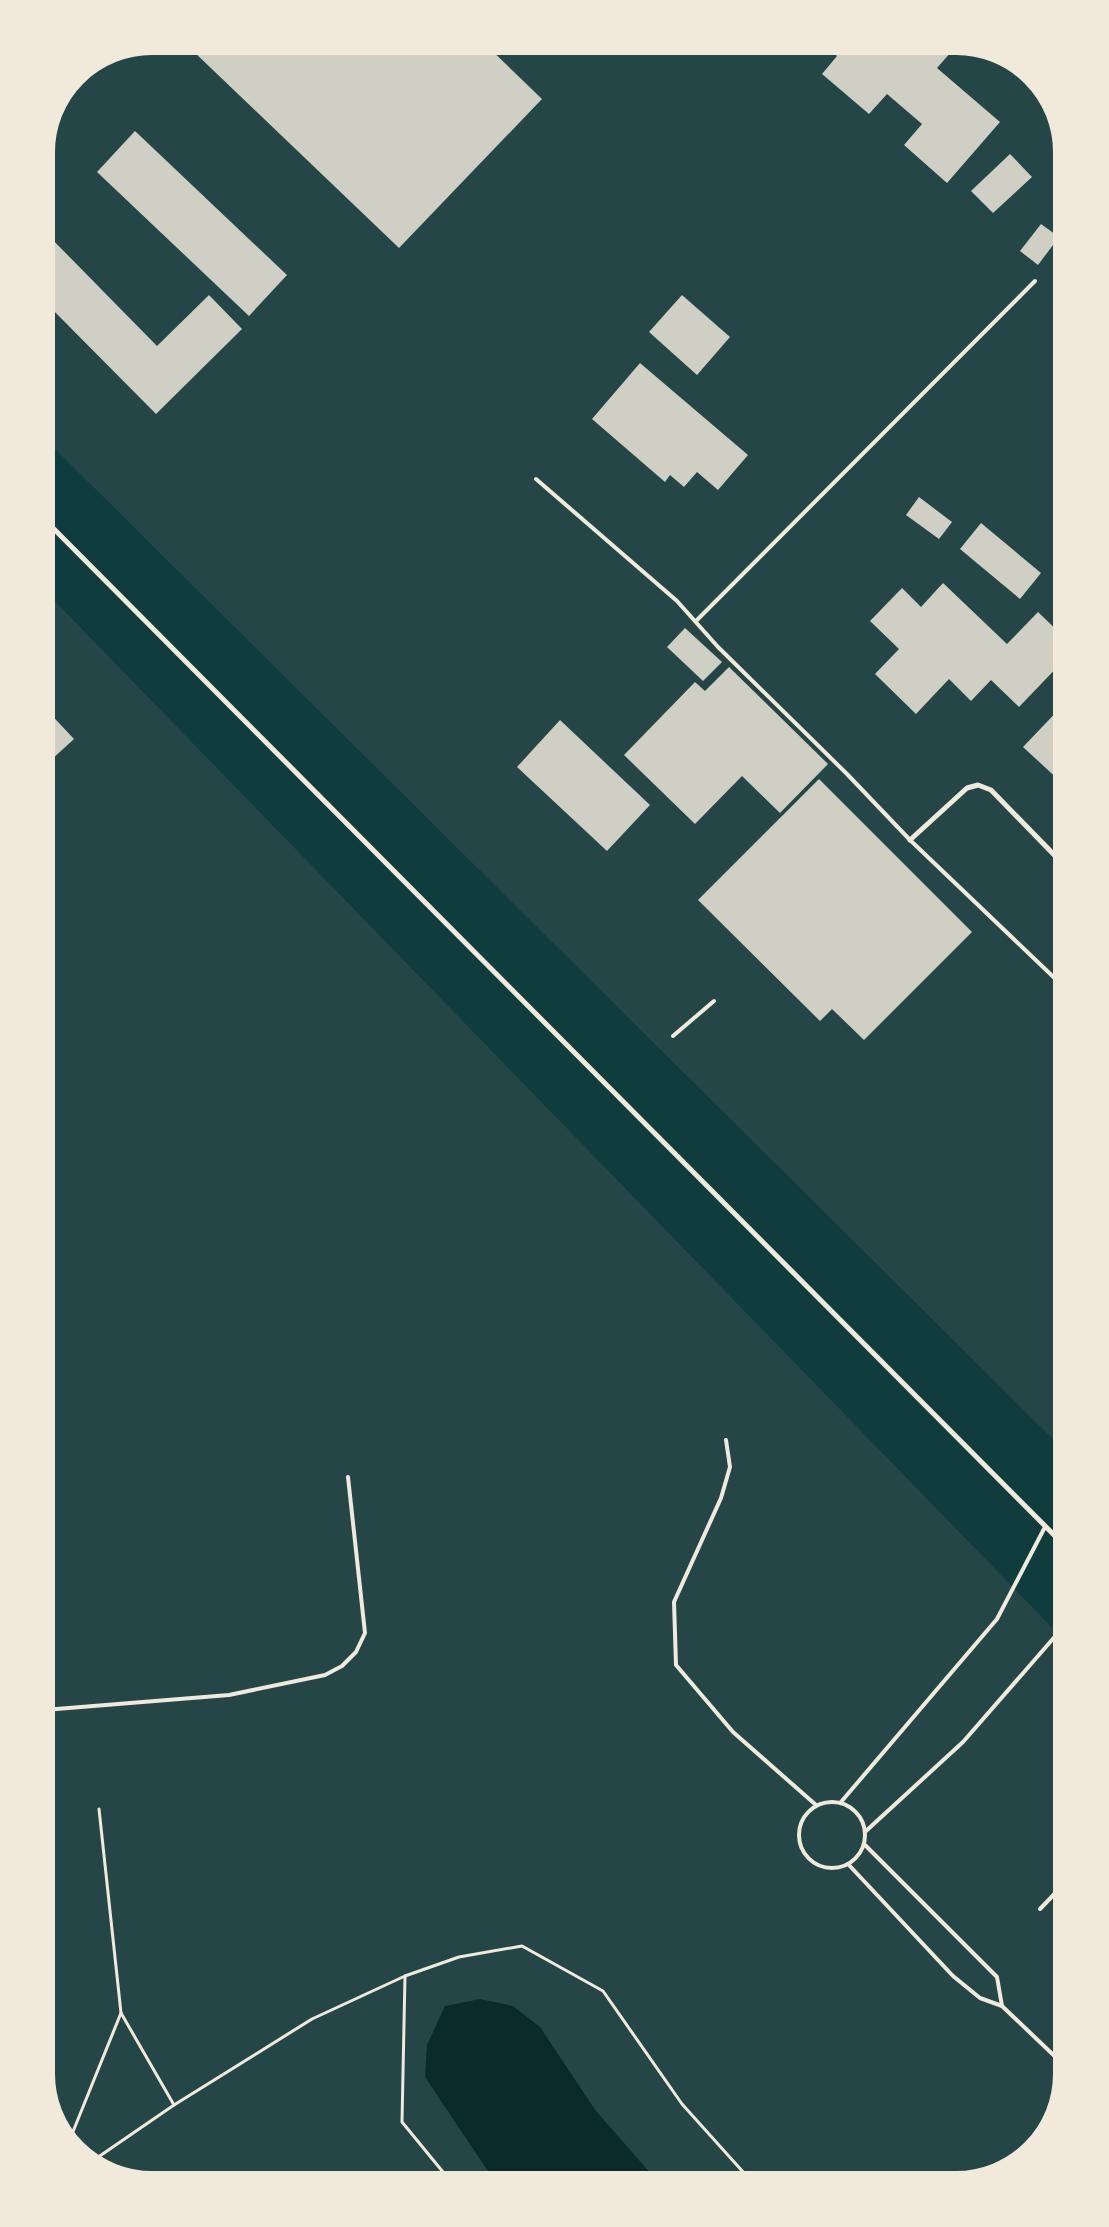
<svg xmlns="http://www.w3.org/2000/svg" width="1109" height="2227" viewBox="0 0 1109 2227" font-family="'DejaVu Sans',sans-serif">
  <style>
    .green { fill: #244646 }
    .water { fill: #0a2a2b }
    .building { fill: #cfcfc3 }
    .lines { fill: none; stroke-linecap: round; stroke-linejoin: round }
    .path { stroke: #f1e9da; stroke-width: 3 }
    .service { stroke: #f1e9da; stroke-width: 4 }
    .minor { stroke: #f1e9da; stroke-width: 5 }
    .rim { fill: none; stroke: #f1e9da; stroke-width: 6 }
  </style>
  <rect width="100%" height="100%" fill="#0f3d3e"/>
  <g class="green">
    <polygon points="153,44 964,44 1022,66 1057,111 1065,153 1065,1451 44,438 44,146 52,111 76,76 111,52"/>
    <polygon points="44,590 1065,1641 1065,2074 1047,2135 998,2175 956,2183 146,2183 87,2161 52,2116 44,2074"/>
  </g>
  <polygon class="water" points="480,1999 513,2006 540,2027 596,2111 659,2183 496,2183 425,2077 427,2045 445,2006"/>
  <g class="building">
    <polygon points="198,44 485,44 542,99 399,248 192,50"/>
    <polygon points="823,44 908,44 916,51 922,44 958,44 937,68 1000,122 947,183 904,145 922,124 887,94 869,114 822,74 837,56"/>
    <polygon points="135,131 287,275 249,316 97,172"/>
    <polygon points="1010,154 1032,177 993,213 971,191"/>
    <polygon points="1041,224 1059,237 1038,265 1020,251"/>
    <polygon points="44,231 157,346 209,295 242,329 156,414 44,301"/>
    <polygon points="682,295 730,337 697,375 649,332"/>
    <polygon points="640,363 748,455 718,490 697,472 684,487 670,475 665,482 592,419"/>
    <polygon points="919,497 952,522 939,539 906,515"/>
    <polygon points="981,523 1041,573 1020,599 960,549"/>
    <polygon points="943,583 1007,644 1038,612 1065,638 1065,659 1019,707 991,680 971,701 949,679 916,714 875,674 899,649 870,621 902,588 921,607"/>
    <polygon points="685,628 722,662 703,681 667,647"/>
    <polygon points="729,667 828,764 780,813 742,776 695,824 624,755 695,682 705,691"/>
    <polygon points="1065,703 1065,780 1062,783 1023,747"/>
    <polygon points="44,707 74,739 50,761 44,755"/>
    <polygon points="560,720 650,805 607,851 517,767"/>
    <polygon points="819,779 972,932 864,1040 832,1009 820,1021 698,900"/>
  </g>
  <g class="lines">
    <g class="path">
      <polyline points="99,1809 121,2013 174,2105"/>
      <polyline points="405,1976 402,2122 452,2183"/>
      <polyline points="70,2139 121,2013"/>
      <polyline points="91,2162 174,2105 312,2019 405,1976 459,1957 522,1946 603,1991 682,2104 753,2183"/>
    </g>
    <g class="service">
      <polyline points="536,479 677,601 718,647 847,774 910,840 1065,988"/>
      <polyline points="696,621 1035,281"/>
      <polyline points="673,1036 714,1001"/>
      <polyline points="726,1440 730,1467 721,1498 674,1602 676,1665 733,1732 816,1805"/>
      <polyline points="44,1710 229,1695 325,1675 342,1666 356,1652 365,1633 348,1477"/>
      <circle cx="832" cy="1835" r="33"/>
      <polyline points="841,1802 997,1619 1045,1527"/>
      <polyline points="866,1831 963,1742 1065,1625"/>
      <polyline points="864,1844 997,1977 1002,2006"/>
      <polyline points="848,1864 953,1976 980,1998 1002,2006 1065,2066"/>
      <polyline points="1040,1909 1065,1883"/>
    </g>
    <g class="minor">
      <polyline points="44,519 1065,1546"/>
      <polyline points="910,840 967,788 978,785 991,790 1065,866"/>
    </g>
  </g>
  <path d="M0 0H1109V2227H0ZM152 52H956A100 100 0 0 1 1056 152V2074A100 100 0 0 1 956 2174H152A100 100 0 0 1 52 2074V152A100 100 0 0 1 152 52Z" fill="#f1e9da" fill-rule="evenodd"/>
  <path class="rim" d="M152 52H956A100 100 0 0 1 1056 152V2074A100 100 0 0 1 956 2174H152A100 100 0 0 1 52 2074V152A100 100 0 0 1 152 52Z"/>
</svg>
